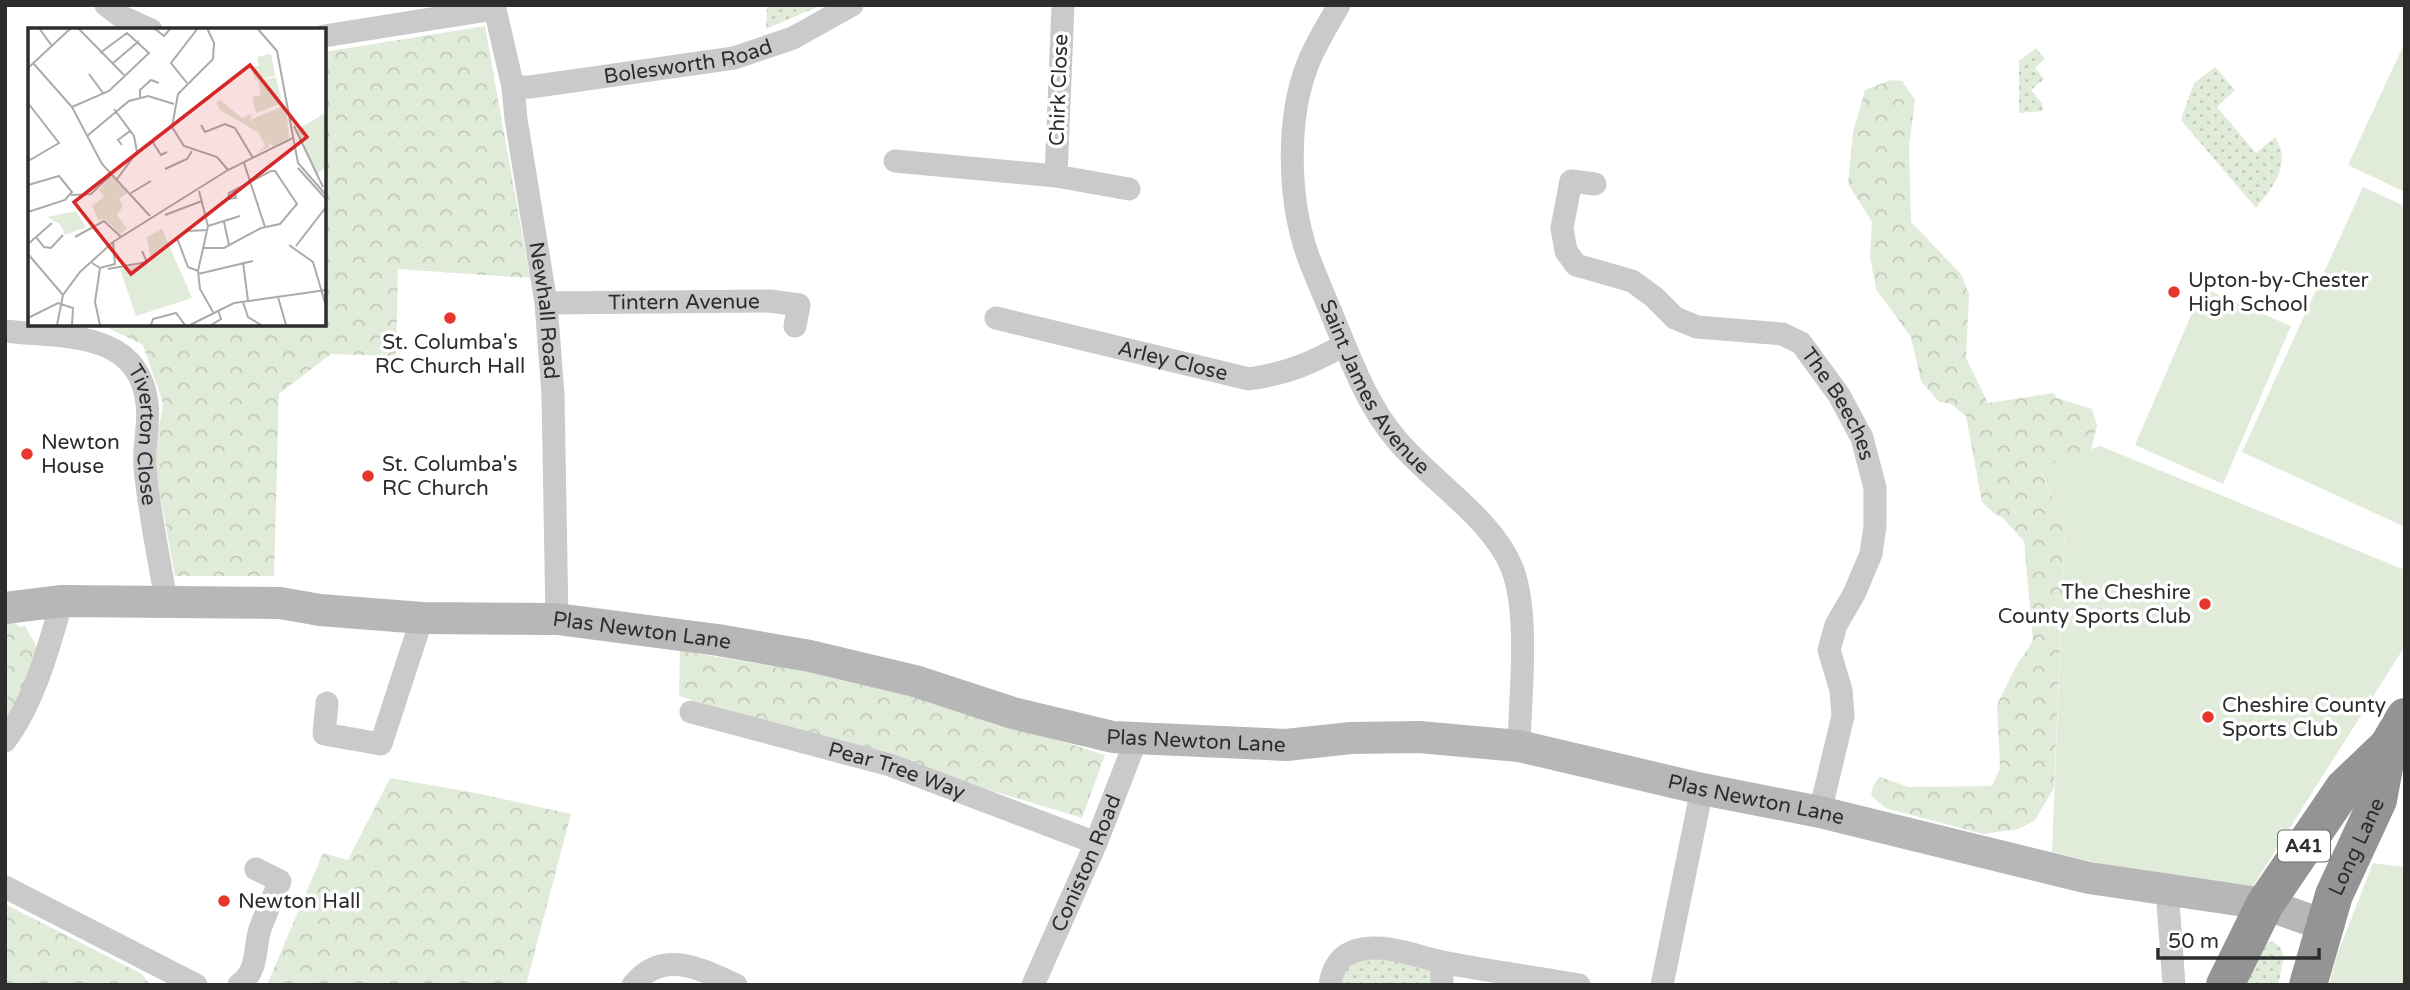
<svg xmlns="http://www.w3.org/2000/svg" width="2410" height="990" viewBox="0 0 2410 990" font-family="'Varela Round',sans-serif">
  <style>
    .grass { fill: url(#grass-dots) }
    .forest { fill: url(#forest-crowns) }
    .pitch { fill: #e1ebda }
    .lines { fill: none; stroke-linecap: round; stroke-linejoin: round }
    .street { stroke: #cacaca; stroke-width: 23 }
    .secondary { stroke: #b7b7b7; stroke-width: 32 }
    .highway { stroke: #949494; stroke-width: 38 }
    .poi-dot { fill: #e6362d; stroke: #fff; stroke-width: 2.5 }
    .labels { text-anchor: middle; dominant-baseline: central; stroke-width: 7; stroke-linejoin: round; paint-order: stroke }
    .shield { fill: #fff; stroke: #6c6c6c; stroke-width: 2 }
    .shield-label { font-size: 19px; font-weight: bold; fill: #2d2d2d }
    .street-label { font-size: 21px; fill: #2d2d2d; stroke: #fff }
    .poi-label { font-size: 21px; fill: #2d2d2d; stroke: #fff; text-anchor: start }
    .inset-road { fill: none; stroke: #ababab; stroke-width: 2 }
    .view { fill: #d62828; fill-opacity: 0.15; stroke: #d62828; stroke-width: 3.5 }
    .inset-edge { fill: none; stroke: #2d2d2d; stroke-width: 3.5 }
  </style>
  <defs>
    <pattern id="grass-dots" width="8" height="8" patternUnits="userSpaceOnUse" patternTransform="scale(1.75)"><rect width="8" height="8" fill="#e1ebda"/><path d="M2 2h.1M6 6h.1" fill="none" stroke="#c1cabb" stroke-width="1.8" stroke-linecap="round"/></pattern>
    <pattern id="forest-crowns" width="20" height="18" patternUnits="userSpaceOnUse" patternTransform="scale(1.75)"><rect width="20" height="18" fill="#e1ebda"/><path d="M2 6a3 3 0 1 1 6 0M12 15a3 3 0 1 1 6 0" fill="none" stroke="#c1cabb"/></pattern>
  </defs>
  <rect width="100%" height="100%" fill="#fff"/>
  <g class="grass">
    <polygon points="767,5 822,5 766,29"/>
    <polygon points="2036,48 2045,59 2035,68 2044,79 2031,90 2042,103 2043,111 2019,113 2019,61"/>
    <path d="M 2215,67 L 2235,90 L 2217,107 L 2256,153 L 2275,137 C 2292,164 2274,186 2256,208 L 2181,120 L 2194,83 Z"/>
    <polygon points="2267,942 2273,942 2281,948 2284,957 2278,985 2242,985"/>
    <polygon points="1357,950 1442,962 1442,985 1330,985"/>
  </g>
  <g class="forest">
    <polygon points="485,26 530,278 398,269 396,356 331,354 279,394 274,576 175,576 154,461 163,403 143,345 100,324 324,324 324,52"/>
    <polygon points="1891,80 1902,81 1915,100 1909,146 1911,222 1961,274 1969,294 1966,358 1988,403 2053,393 2057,398 2092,409 2097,425 2091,450 2040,469 2065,529 2054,788 2035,820 2019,829 1983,834 1885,808 1871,795 1873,786 1880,777 1908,787 1992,786 2000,768 1997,705 2015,668 2033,641 2024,541 2002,517 1996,515 1982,502 1966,416 1951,404 1939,402 1921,381 1911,337 1876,289 1870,257 1872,222 1848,184 1853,132 1865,90"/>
    <polygon points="5,616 20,627 25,626 39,651 5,726"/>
    <polygon points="680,651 879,683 1105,755 1082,818 679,696"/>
    <polygon points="390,778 481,794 571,814 526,985 267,985 323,853 348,860"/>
    <polygon points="5,904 142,974 150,985 5,985"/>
  </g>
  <g class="pitch">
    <polygon points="2405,42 2405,192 2348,165"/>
    <polygon points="2363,187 2405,206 2405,527 2242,452"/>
    <polygon points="2203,288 2291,326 2223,484 2135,445"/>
    <polygon points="2100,446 2405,570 2405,646 2253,886 2137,873 2052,852 2065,529 2040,468"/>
    <polygon points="2373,863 2405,867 2405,985 2329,985 2337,955"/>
  </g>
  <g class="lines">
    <g class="street">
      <polyline points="106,5 122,17 151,30"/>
      <path id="s1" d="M 494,5 L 513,87 L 516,119 L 546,303 L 553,395 L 557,619"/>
      <polyline points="1063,5 1056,176 1129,189"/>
      <path id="s2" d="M 1339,5 C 1329,23 1317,42 1309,61 C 1286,116 1288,197 1307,253 C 1315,276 1326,299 1335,322 C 1351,361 1368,406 1396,439 C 1429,479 1493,519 1512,568 C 1530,614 1520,695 1519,746"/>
      <polyline points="324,36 494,9"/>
      <path id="s3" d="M 513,87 L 530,87 L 734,58 L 793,38 L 852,5"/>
      <polyline points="895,161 1056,176"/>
      <path id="s4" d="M 1595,184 L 1571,181 L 1562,228 L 1566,251 L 1576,265 L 1632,281 L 1654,297 L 1675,318 L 1697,327 L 1782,334 L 1801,343 L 1839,395 L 1862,438 L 1875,488 L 1875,526 L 1871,554 L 1854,594 L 1836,625 L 1829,650 L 1841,690 L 1843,716 L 1820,812"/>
      <path id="s5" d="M 546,303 L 770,301 L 799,305 L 795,326"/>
      <path id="s6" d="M 996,318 L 1249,379 C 1288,373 1310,364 1344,345"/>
      <path id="s7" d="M 5,331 C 62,338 138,329 147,403 C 150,425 143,446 145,468 C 149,512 159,557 166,601"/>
      <polyline points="327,703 324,734 381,744 422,618"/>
      <path id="s8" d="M 691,712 L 890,765 L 1096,843"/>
      <path d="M 5,741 C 34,702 49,647 62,601"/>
      <polyline points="5,887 196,985"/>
      <polyline points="2167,889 2174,985"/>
      <path d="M 239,985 C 259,971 254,947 260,929 C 266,913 273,897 280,881 L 256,869"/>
      <path d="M 633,985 C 663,948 700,969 736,985"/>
      <path id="s9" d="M 1033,985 L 1096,843 L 1136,740"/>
      <path d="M 1330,985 C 1332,968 1341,954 1358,950 C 1385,943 1415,956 1442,962 C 1487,971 1534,977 1579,985"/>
      <polyline points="1442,985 1442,962"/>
      <polyline points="1662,985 1702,789"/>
    </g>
    <path class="secondary" id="s10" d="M 5,608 L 62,601 L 280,603 L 320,610 L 422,618 L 557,619 L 718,640 L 810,656 L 915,681 L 1013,713 L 1113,737 L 1286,745 L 1351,738 L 1419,737 L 1519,746 L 1702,789 L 1820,812 L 2089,878 L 2265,904 L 2324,925"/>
    <g class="highway">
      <polyline points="2225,985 2265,904 2344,788 2388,746 2405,717"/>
      <path id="s11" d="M 2308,985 L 2334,895 L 2378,800 L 2388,746"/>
    </g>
  </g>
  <g class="poi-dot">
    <circle cx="2174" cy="292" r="7"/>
    <circle cx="450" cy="318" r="7"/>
    <circle cx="27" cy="454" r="7"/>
    <circle cx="368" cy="476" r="7"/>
    <circle cx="2205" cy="604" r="7"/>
    <circle cx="2208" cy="717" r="7"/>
    <circle cx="224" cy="901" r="7"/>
  </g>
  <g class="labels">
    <rect class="shield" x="2278" y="830.5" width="52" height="31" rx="5"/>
    <g class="shield-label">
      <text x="2304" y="846">A41</text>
    </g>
    <g class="street-label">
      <text stroke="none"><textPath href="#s3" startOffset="177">Bolesworth Road</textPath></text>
      <text transform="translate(1059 90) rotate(-88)">Chirk Close</text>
      <text stroke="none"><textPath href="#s5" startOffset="138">Tintern Avenue</textPath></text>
      <text stroke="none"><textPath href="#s1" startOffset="310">Newhall Road</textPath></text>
      <text stroke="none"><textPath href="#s6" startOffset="182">Arley Close</textPath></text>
      <text stroke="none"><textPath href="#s2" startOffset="410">Saint James Avenue</textPath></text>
      <text stroke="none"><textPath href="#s4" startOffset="430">The Beeches</textPath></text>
      <text stroke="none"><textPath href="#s7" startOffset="208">Tiverton Close</textPath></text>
      <text stroke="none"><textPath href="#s10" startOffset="639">Plas Newton Lane</textPath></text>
      <text stroke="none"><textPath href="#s10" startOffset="1206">Plas Newton Lane</textPath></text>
      <text stroke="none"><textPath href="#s8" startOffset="214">Pear Tree Way</textPath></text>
      <text stroke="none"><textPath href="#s10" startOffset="1773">Plas Newton Lane</textPath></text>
      <text stroke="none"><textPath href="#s11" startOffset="147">Long Lane</textPath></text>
      <text stroke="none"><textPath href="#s9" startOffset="133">Coniston Road</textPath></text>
    </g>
    <g class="poi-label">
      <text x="2188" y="280">Upton-by-Chester<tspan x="2188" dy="24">High School</tspan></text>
      <text x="450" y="342" text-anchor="middle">St. Columba's<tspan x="450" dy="24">RC Church Hall</tspan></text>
      <text x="41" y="442">Newton<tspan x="41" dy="24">House</tspan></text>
      <text x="382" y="464">St. Columba's<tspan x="382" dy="24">RC Church</tspan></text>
      <text x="2191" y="592" text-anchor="end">The Cheshire<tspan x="2191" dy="24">County Sports Club</tspan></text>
      <text x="2222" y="705">Cheshire County<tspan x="2222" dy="24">Sports Club</tspan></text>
      <text x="238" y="901">Newton Hall</text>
    </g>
  </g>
  <g transform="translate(28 28)">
    <rect width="298" height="298" fill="#fff"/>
    <path d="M 192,72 L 214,90 L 224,86 L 222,92 L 241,114 L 241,119 L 228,125 L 237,118 L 231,105 L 192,82 L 188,74 ZM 83,148 L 101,164 L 91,171 L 95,178 L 89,187 L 99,201 L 92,206 L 77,191 L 70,192 L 64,178 L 76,169 L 71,162 ZM 48,183 L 58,199 L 37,207 L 32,196 L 19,189 ZM 134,201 L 164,270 L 108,288 L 92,241 L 123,235 L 119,209 Z" fill="#e1ebda"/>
    <path d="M 243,26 L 247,48 L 227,52 L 224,39 L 231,38 L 229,29 ZM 248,49 L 254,75 L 228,85 L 224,69 L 233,67 L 230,53 ZM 258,77 L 261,110 L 245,119 L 222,92 ZM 297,85 L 297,140 L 288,147 L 269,102 Z" fill="#e1ebda"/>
    <path class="inset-road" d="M 11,0 L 24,18M 50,0 L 96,47M 126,0 L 136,8 L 143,0M 179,0 L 186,15 L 185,31 L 150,66 L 144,99 L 156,118 L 189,129 L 200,142M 229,0 L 249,23 L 270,135 L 298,167M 5,35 L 44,79 L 74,136 L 122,188M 84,36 L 111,13M 0,40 L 43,0M 61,46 L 75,65M 159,55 L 143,35 L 170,0M 112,69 L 112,62 L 123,52 L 131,55M 0,75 L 31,115 L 2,132 L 0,129M 44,79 L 81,63 L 121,25 L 99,5 L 72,25M 86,81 L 106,108 L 109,124 L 89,151M 173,97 L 177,104 L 197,96 L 207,100 L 225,130M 266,98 L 295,159M 59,108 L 101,73 L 120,68 L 146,76M 124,113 L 133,127 L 139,124M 94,117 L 90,112 L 102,103M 216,135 L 237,199M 270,140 L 297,170M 137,141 L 159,131 L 164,123M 0,157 L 31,148 L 44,164 L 37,172 L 0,184M 171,163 L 180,198 L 170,243 L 172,261 L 185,284M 103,165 L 123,153M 43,167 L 63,166 L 83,147M 137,187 L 174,173M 196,194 L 201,217M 180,198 L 212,188M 8,209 L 24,195M 47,209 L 76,193 L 93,209M 0,216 L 8,209 L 16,219 L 23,220 L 35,207M 261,217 L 285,234 L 298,278M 268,218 L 298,179M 176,220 L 196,220 L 233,200 L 252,196 L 269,176 L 247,143 L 243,143 L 201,165 L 200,171 L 208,170 L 206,162M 0,226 L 35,267M 215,234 L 220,273M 64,235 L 72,240 L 87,236 L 85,214M 80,241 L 119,234 L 114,223M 170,243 L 160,239 L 149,210 L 159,203 L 180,202M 170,246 L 225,233M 250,269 L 258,297M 215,274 L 220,289 L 233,297M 0,290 L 30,275 L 45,280 L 44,297M 29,297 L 35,267 L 52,244 L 85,214 L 200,142 L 265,110M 72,297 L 67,274 L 72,240M 123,297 L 125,291 L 148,285 L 157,297M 162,297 L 206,275 L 298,262M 183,297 L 193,291 L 190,282"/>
    <path class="view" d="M 222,37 L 279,109 L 103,246 L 46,174 Z"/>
    <rect width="298" height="298" class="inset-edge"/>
  </g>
  <rect width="2410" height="990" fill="none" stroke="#2d2d2d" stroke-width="14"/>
  <path d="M2158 948v10h161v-10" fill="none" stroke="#2d2d2d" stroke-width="3.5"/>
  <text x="2168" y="948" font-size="21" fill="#2d2d2d" stroke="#ffffff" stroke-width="5" paint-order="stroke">50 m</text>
</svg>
